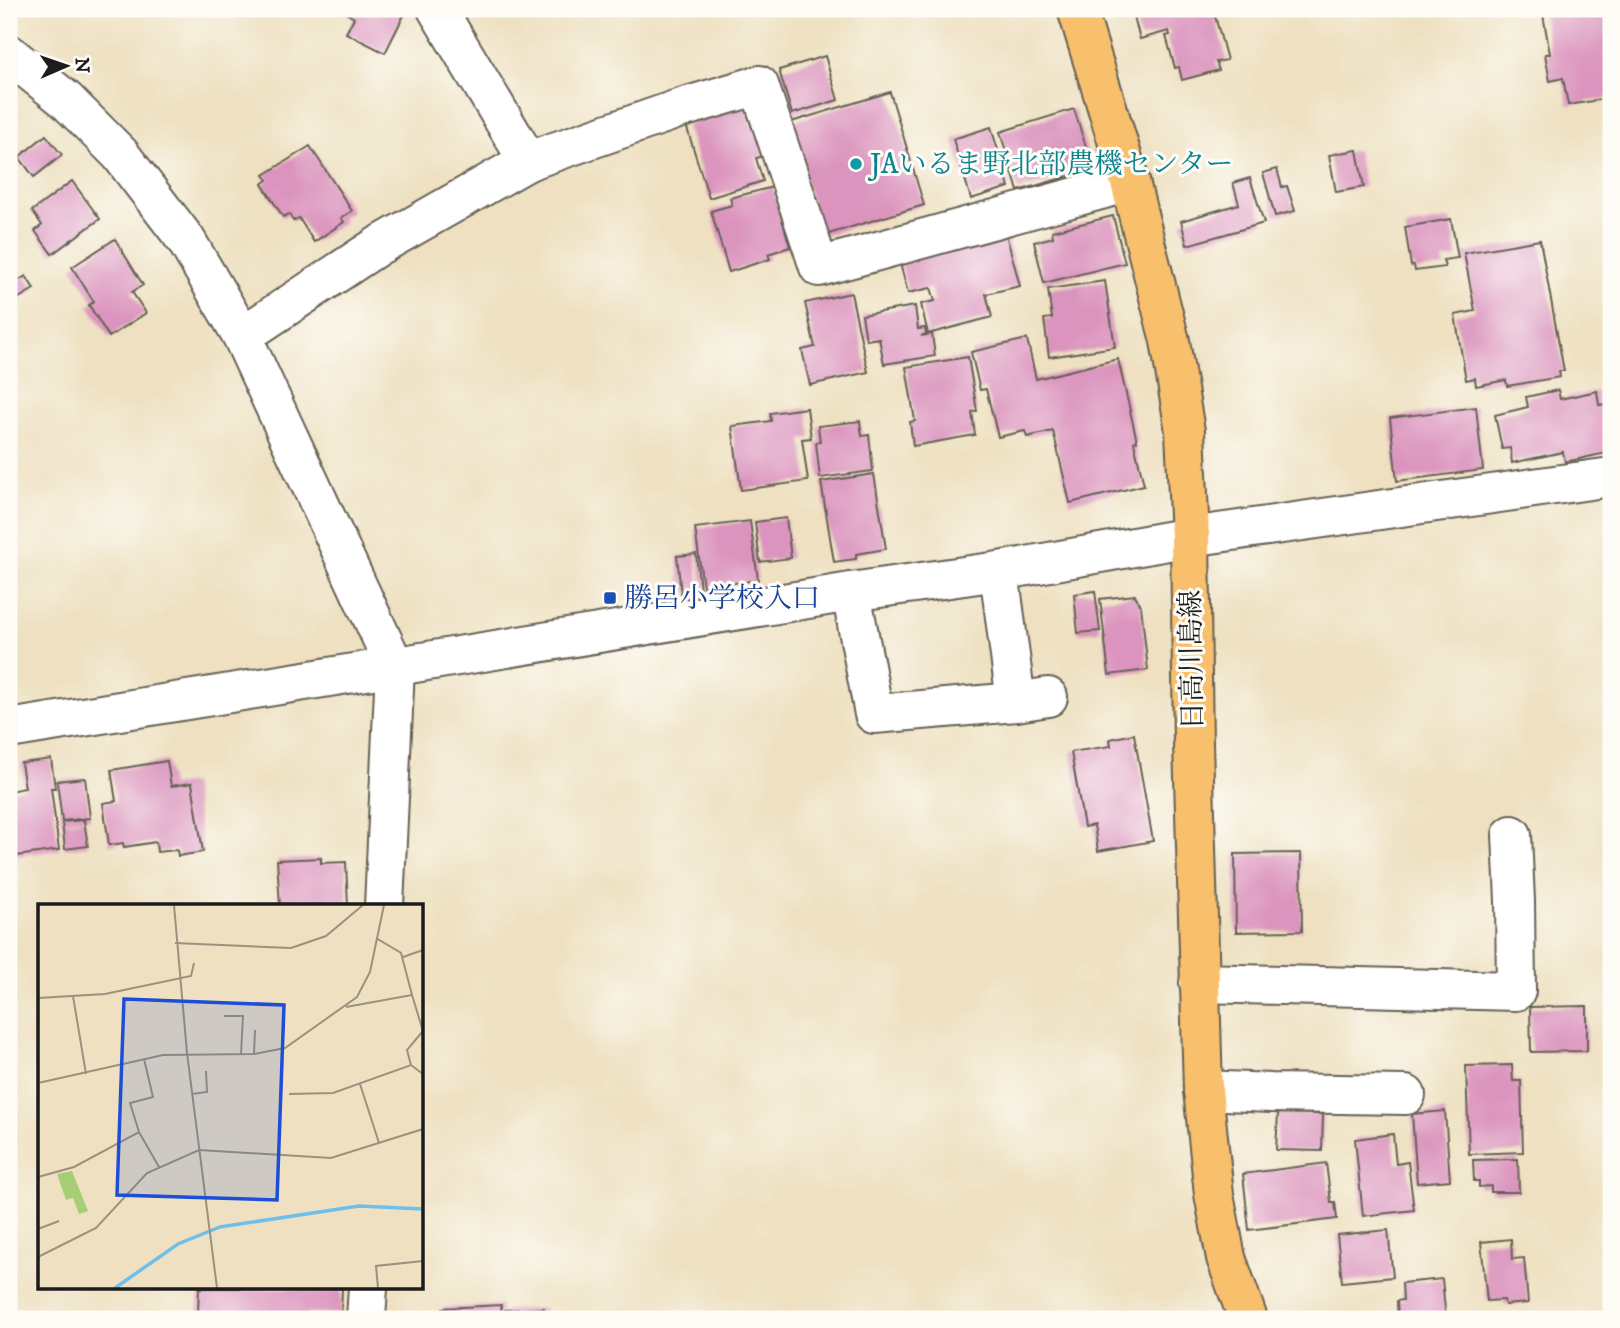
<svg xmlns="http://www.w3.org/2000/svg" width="1620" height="1328" viewBox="0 0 1620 1328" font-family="'IM FELL DW Pica','Noto Serif JP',serif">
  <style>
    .building { fill: #db94be }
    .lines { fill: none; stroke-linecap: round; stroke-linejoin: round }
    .minor-casing { stroke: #666155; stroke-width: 42 }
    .major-casing { stroke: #666155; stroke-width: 42 }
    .minor { stroke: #fff; stroke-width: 38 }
    .major { stroke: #f8bf6c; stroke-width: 38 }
    .culture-dot { fill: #0f9aa8; stroke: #fdfcf7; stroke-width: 2.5 }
    .transit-dot { fill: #1a4fb4; stroke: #fdfcf7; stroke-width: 2.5 }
    .labels { text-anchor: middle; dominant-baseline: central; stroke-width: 6; stroke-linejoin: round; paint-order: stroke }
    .culture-label { font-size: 28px; fill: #0d838f; stroke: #fdfcf7; text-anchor: start }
    .transit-label { font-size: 28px; fill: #164399; stroke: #fdfcf7; text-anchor: start }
    .street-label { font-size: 28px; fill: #1c1c1c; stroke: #fdfcf7 }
    .inset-river { fill: none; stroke: #6ec0ea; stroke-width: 3.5 }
    .inset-road { fill: none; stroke: #9a927e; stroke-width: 2 }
    .view { fill: #1d4ed8; fill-opacity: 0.15; stroke: #1d4ed8; stroke-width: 3.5 }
    .inset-edge { fill: none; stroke: #1c1c1c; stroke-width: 3.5 }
  </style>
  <rect width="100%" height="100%" fill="#fdfcf7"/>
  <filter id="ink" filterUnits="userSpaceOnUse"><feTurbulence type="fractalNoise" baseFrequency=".0143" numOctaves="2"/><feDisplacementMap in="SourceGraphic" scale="14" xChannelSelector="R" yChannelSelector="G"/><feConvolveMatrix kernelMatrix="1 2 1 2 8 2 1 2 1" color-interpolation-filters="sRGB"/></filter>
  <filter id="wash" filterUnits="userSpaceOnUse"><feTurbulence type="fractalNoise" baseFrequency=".00686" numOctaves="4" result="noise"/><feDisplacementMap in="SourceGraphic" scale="28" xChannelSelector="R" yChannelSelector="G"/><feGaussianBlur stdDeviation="1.57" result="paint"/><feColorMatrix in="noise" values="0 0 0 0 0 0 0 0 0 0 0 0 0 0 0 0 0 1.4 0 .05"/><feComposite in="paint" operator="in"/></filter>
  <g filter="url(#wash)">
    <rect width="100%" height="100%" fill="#eee0c0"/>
    <g id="blocks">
      <g class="building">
        <polygon points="340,9 407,9 385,53 346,33 354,18"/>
        <polygon points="1145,9 1213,9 1227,60 1216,62 1219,70 1182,80 1179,67 1175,68 1166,36 1170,35 1169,31 1140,39 1134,17 1146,14"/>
        <polygon points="1542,9 1562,9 1562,12 1580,9 1605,9 1611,44 1611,98 1568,105 1563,78 1550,81 1545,54 1550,54"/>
        <polygon points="825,56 838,100 792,114 779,70"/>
        <polygon points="890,92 924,205 822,236 788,123"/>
        <polygon points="744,102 752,128 756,127 765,156 756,158 763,181 709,198 686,125"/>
        <polygon points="1074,109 1093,169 1018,191 1000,132"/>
        <polygon points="991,127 1009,187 971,199 953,139"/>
        <polygon points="46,135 62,155 34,177 19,157"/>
        <polygon points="310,146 352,211 341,218 344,222 314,242 299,218 293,221 289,214 283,217 262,184 268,180 264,175"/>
        <polygon points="1357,150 1364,187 1336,192 1329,155"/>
        <polygon points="1277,169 1282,187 1287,186 1295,211 1275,216 1263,173"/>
        <polygon points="1250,178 1264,223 1187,245 1181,221 1239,204 1233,183"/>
        <polygon points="72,181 100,219 52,254 35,231 42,225 32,211"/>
        <polygon points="773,187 790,247 768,254 770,259 729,272 711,211 732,205 730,198"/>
        <polygon points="1113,216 1125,263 1044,283 1034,242 1053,237 1052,231"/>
        <polygon points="1451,219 1458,258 1443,260 1445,267 1415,271 1414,265 1411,266 1405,227"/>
        <polygon points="1006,234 1020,286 986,294 992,317 928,334 921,304 935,301 931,288 908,293 898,256"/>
        <polygon points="115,239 143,285 132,292 146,313 109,337 89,305 94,302 72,267"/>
        <polygon points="1540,240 1564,371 1559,371 1560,377 1507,386 1506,380 1476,386 1475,378 1466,380 1455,315 1475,311 1464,253"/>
        <polygon points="26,276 34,289 17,299 10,286"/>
        <polygon points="1105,281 1115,347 1049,357 1044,319 1052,318 1048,289"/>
        <polygon points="851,293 868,372 810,385 802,350 815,347 805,303"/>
        <polygon points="915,306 918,329 925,328 926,334 921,336 932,334 935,356 884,364 879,338 866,340 862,315"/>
        <polygon points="1027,339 1036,379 1118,359 1137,441 1134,442 1144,485 1070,503 1053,431 1027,437 1025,431 998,437 986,389 980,390 971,352"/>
        <polygon points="968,357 977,411 972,412 975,435 913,446 910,422 915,421 906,367"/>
        <polygon points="1558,390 1560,399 1597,391 1599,405 1606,404 1607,412 1611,411 1611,452 1565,462 1563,452 1512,463 1510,448 1502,449 1495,415 1528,407 1526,397"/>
        <polygon points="1476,407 1483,470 1397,481 1390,418"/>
        <polygon points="807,408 811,438 802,439 808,481 741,490 732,426 771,421 770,413"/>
        <polygon points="860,421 862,436 869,435 873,471 820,478 816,443 820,442 818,426"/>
        <polygon points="874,474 886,549 856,554 856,559 834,562 821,482"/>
        <polygon points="786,518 791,558 760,562 755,522"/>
        <polygon points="750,521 758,580 703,587 695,528"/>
        <polygon points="696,554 700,590 681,593 677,556"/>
        <polygon points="1095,591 1100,631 1078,633 1074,594"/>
        <polygon points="1135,595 1141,606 1148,670 1109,675 1100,599"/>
        <polygon points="1134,734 1153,841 1098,851 1094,825 1084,827 1071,752 1111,746 1110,739"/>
        <polygon points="51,759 55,788 51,788 59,850 9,857 9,830 10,829 9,791 25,788 21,763"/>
        <polygon points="167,761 171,786 192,783 203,852 178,856 177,850 157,852 156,842 124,847 123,843 109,845 103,803 116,801 111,770"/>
        <polygon points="85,778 90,818 62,821 57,781"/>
        <polygon points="84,820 88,846 65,849 62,822"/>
        <polygon points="1301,853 1302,931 1236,932 1235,854"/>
        <polygon points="321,858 321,863 346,862 348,906 280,906 277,860"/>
        <polygon points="1587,1006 1587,1051 1531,1052 1530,1007"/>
        <polygon points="1512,1065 1513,1081 1521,1081 1523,1152 1469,1154 1466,1066"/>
        <polygon points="1445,1111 1450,1180 1417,1183 1412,1114"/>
        <polygon points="1278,1113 1323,1114 1322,1151 1276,1150"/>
        <polygon points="1393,1134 1396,1164 1408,1162 1414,1210 1363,1216 1355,1139"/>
        <polygon points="1518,1159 1519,1192 1491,1192 1491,1186 1479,1187 1479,1181 1474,1181 1473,1160"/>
        <polygon points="1326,1163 1331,1202 1335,1202 1337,1219 1249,1230 1243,1174"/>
        <polygon points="1388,1230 1393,1277 1342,1282 1337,1235"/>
        <polygon points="1511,1239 1512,1259 1524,1258 1528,1303 1505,1305 1504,1300 1487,1301 1481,1242"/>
        <polygon points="1442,1279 1446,1319 1398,1319 1397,1301 1403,1300 1402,1283"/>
        <polygon points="199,1288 342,1288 341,1314 307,1313 308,1319 216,1318 217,1313 198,1313"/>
        <polygon points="501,1305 502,1319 444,1319 443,1308"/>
        <polygon points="544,1308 545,1319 505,1319 505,1310"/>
      </g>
    </g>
  </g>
  <g filter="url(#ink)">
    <use href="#blocks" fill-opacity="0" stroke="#666155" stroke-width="2"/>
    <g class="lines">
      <defs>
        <g id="minor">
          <polyline points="9,54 66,100 120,154 186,240 242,336 395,667 384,906"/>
          <polyline points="528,161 681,108 759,85 819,267 1130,182"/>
          <polyline points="242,336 378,246 528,161 437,9"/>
          <polyline points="999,571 1016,702"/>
          <polyline points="851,592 874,714 1016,702 1048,697"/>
          <polyline points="9,729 851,592 999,571 1190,537 1611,477"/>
          <polyline points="1199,983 1516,991 1515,901 1512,835"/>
          <polyline points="1203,1090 1271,1093 1406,1095"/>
          <polyline points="366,1319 368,1288"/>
        </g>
        <polyline id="major" points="1077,9 1130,182 1170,341 1185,431 1190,537 1193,743 1203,1090 1214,1194 1226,1258 1248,1319"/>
      </defs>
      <use href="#minor" class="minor-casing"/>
      <use href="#major" class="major-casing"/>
      <use href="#minor" class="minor"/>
      <use href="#major" class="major"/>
    </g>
  </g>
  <circle class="culture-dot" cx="856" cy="164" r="7"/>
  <rect class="transit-dot" x="603" y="591" width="14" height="14" rx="3.5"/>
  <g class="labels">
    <g class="culture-label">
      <text x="870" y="164">JAいるま野北部農機センター</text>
    </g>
    <g class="transit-label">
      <text x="624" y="598">勝呂小学校入口</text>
    </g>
    <g class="street-label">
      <text transform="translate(1192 660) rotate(-91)">日高川島線</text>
    </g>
  </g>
  <g transform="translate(38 904)">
    <rect width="385" height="385" fill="#eee0c0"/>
    <path d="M 34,267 L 50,307 L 41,310 L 35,294 L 28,296 L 19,270 Z" fill="#a8cd77"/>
    <path class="inset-river" d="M 77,384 L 140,340 L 182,323 L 321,302 L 385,305"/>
    <path class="inset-road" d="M 136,1 L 149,149 L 179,384M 137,39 L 253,44 L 288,32 L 325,1M 365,53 L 385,46M 374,91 L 385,127M 35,92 L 48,170M 0,94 L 67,90 L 153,72 L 156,59M 308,103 L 374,91 L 363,49 L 338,34M 186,112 L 205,112 L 203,150M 216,150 L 217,126M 373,161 L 369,146 L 385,127M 0,179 L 125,151 L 216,150 L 247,144 L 319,93 L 332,68 L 346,1M 322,180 L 341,239M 154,190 L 169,188 L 168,167M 251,190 L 295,189 L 373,161 L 385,170M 101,228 L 92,199 L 115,193 L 106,155M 0,273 L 36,263 L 101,228 L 121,263M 0,325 L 21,317M 0,353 L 58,324 L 109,269 L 161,246 L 293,254 L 385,225M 340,384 L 338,362 L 385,357"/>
    <path class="view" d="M 86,95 L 246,101 L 239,296 L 79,291 Z"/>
    <rect width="385" height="385" class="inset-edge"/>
  </g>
  <rect width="1620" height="1328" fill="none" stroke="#fdfcf7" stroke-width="35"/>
  <g transform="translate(66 66) rotate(88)" stroke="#fdfcf7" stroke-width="5" paint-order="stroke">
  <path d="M0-5L12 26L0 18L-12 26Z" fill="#1c1c1c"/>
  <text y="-10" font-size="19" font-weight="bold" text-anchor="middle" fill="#1c1c1c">N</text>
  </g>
</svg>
